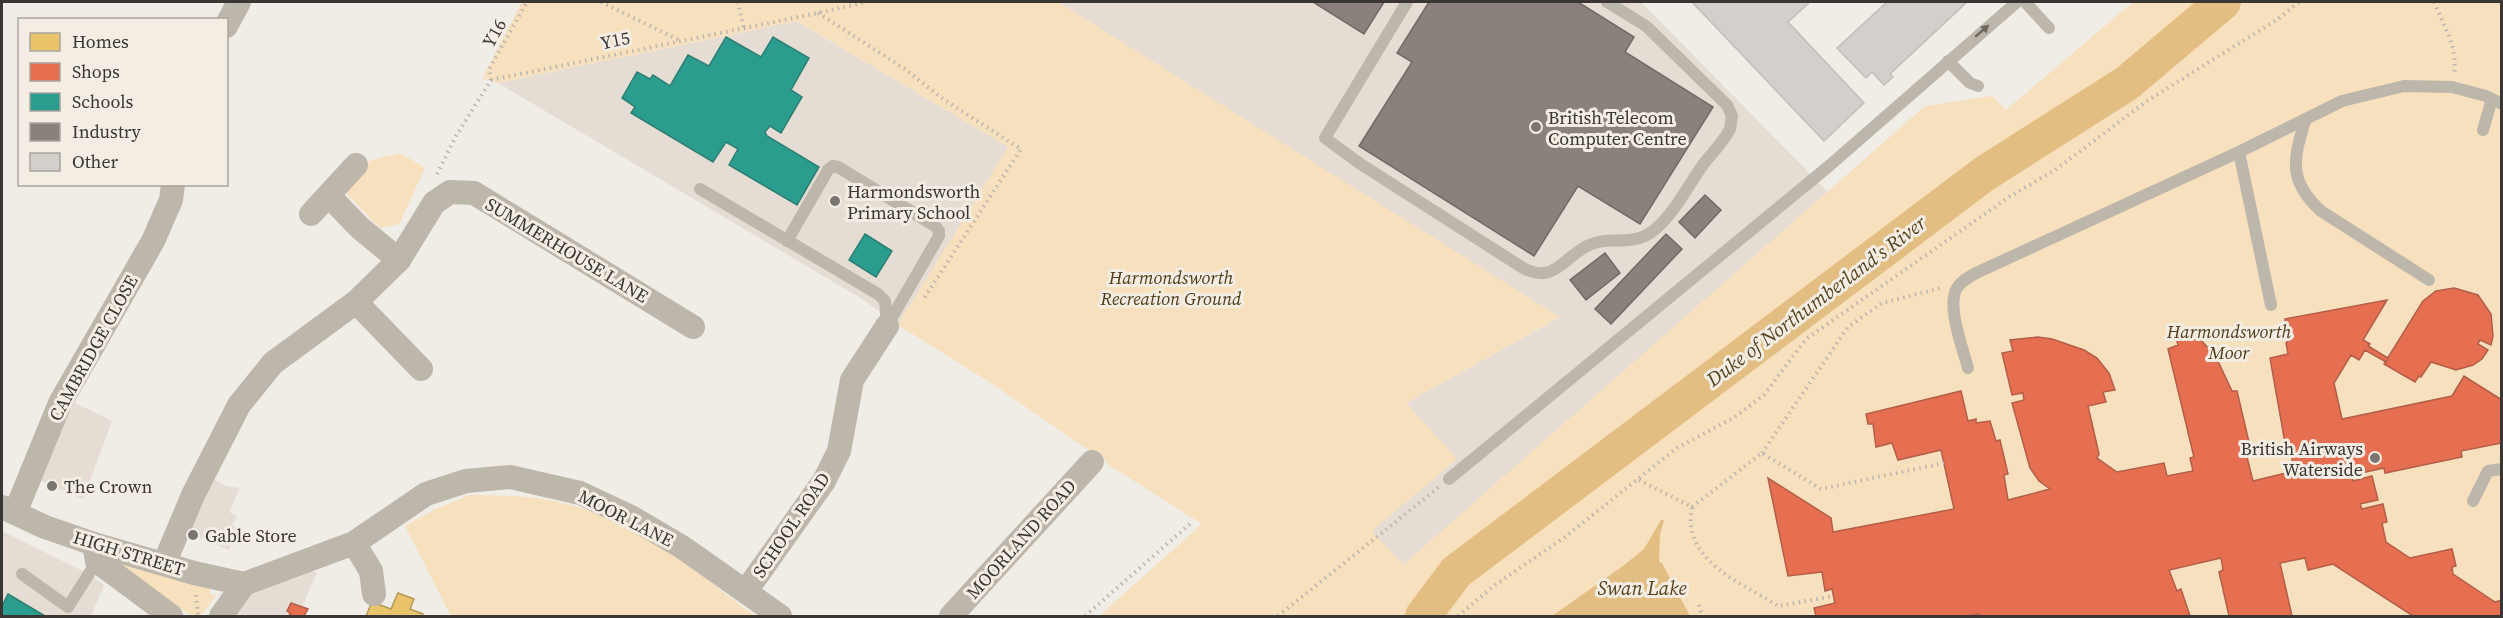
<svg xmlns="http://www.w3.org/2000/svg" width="2503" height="618" viewBox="0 0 2503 618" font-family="'Source Serif 4',serif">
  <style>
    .built { fill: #e5ddd3 }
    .green { fill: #f7e0bd }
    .water { fill: #e3be83 }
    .homes { fill: #e9c46a; stroke: #b4995a; stroke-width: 1.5 }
    .shops { fill: #e76f51; stroke: #b35e48; stroke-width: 1.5 }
    .schools { fill: #2a9d8f; stroke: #2e7e73; stroke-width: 1.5 }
    .industry { fill: #8a817c; stroke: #726a66; stroke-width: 1.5 }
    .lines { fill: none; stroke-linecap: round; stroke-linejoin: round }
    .river { stroke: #e3be83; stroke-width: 36 }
    .building { fill: #d3d0cc; stroke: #c1beba; stroke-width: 1.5 }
    .path { stroke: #bab6ae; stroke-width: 4; stroke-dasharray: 1.5 4.5; stroke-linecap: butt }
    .lane { stroke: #bdb6aa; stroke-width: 12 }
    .street { stroke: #bdb6aa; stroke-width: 24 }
    .oneway { fill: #6e6963 }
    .poi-dot { fill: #797672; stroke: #f3ede3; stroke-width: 2 }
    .labels { text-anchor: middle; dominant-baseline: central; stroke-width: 6; stroke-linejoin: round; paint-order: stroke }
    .street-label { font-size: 18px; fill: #393633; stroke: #f3ede3 }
    .poi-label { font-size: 18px; fill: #393633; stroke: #f3ede3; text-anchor: start }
    .park-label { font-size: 18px; font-style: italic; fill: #513b19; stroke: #f3ede3 }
    .water-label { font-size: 20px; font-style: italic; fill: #584320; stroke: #f3ede3 }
  </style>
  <rect width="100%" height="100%" fill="#f0ece6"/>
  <g class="built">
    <polygon points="1058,2 1641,2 1828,192 1403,566 1372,531 1406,403 1559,318"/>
    <polygon points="796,21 1009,147 898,325 862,299 498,83"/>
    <polygon points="69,400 112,421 83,499 35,479"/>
    <polygon points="208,476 226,486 240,488 229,512 237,516 232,525 238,528 229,550 179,529"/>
    <polygon points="2,531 85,572 104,585 91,616 2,616"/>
    <polygon points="289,570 317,572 298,616 232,616 258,583"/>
  </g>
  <g class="green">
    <polygon points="522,2 1058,2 1560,317 1406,403 1457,459 1372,531 1403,565 1925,106 1992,96 2006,110 2133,2 2213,2 2122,77 1979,168 1452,567 1412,616 1099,616 1202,524 1109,465 1100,455 1084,447 994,385 898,325 1008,147 797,21 498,83 491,80 482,79"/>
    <polygon points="2223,2 2501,2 2501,616 1423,616 1456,572 1984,174 2127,83"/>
    <path d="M 400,153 L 425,168 L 399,224 L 380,228 L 347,194 C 354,160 372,160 400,153 Z"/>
    <path d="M 470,495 C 529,495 568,499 622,524 C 632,529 643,532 652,538 C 687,562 720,591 755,616 L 451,616 L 405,526 L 436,509 Z"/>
    <polygon points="122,558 210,584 210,594 216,596 200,616 192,616 120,566"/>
  </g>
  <polygon class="water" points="1661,520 1664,520 1660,534 1659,562 1662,563 1690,616 1552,616 1623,566 1644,549"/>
  <polygon class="homes" points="398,593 414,599 410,609 423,614 422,616 366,616 372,602 391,609"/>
  <g class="shops">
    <polygon points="2454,288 2478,295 2491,314 2493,336 2491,345 2480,340 2478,344 2488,350 2482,359 2473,365 2456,370 2431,362 2421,377 2419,376 2415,382 2384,364 2423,301 2436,291"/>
    <polygon points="2387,300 2363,340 2370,344 2368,346 2388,358 2386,362 2365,350 2359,360 2351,355 2334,383 2342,419 2452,396 2464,376 2502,400 2502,443 2461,451 2462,457 2385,473 2384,468 2352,475 2353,481 2372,476 2378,500 2360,504 2362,509 2383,504 2387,522 2382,523 2386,542 2410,558 2452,549 2456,566 2452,567 2453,574 2495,602 2502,600 2502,616 2413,616 2333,564 2308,570 2305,558 2280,563 2292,616 2229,616 2219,572 2223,570 2221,558 2169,570 2177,591 2181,589 2190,616 1980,616 1979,614 1967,616 1816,616 1814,608 1835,603 1832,589 1825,591 1822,572 1788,576 1768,478 1831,518 1833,532 1954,509 1941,450 1898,460 1892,443 1876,447 1873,424 1868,424 1866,414 1961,391 1968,421 1976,419 1976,423 1990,421 1996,441 2000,440 2008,474 2004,475 2008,500 2050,489 2039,481 2030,468 2012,403 2024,400 2023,393 2012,395 2002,353 2013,351 2010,340 2038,337 2052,339 2084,350 2097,358 2109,373 2115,390 2103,392 2106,402 2088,406 2099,454 2097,458 2117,472 2164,463 2167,476 2193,471 2190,458 2194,457 2168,349 2178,345 2175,334 2192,330 2216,357 2232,391 2237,391 2252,455 2247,457 2253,481 2294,471 2291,453 2287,454 2270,358 2288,354 2286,343 2289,340 2285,319"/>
    <polygon points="291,603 308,609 304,616 289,616 290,613 287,611"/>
  </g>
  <g class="schools">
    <polygon points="726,37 761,57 773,37 809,58 791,90 802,97 781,133 770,126 765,132 767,136 819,167 797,205 729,165 738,149 726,142 713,162 631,113 635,107 622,98 637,72 650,79 653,75 670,86 688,55 709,66"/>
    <polygon points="865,234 892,251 876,277 849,260"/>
    <polygon points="8,594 45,616 2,616 2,606"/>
  </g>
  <g class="industry">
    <polygon points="1313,2 1384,2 1364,34"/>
    <polygon points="1429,2 1578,2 1634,37 1625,52 1713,107 1640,224 1578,186 1534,256 1359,146 1412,62 1397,53"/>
    <polygon points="1705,195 1721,210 1695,238 1679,222"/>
    <polygon points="1666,234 1682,249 1611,324 1595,309"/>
    <polygon points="1605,253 1620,273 1586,300 1570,280"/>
  </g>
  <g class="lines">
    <polyline class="river" points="1423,616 1456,572 1984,174 2127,83 2223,2"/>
  </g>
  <g class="building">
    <polygon points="1692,2 1810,2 1788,22 1864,103 1824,141"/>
    <polygon points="1887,2 1967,2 1890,74 1893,77 1884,85 1872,72 1866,78 1837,48"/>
  </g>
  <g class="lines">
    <g class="path">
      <polyline points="601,2 679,40"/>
      <polyline points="738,2 744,28"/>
      <path d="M 2434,2 C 2444,27 2458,46 2454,74"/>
      <polyline points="818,13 905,69 943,99 1021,149 923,300"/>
      <polyline points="491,80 818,13 866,2"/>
      <polyline points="491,80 489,69 527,2"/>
      <polyline points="437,174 456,136 491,80"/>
      <polyline points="1762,453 1848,327 1882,303 1941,288"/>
      <path d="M 1639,480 L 1692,507 C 1681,561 1741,582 1778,606 L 1834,596"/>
      <polyline points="1692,507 1762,453 1821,489 1944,463"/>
      <polyline points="196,595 198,614"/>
      <polyline points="1699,605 1702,616"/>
      <polyline points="1085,616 1191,523"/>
      <polyline points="1278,616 1439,487"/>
      <polyline points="1458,616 1495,585 1565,537 1677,448 1735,417 1764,395 1806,339 2009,197 2055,170 2147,101 2278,19 2299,2"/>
    </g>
    <g class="lane">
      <path d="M 1407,2 L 1325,138 L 1359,163 L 1523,268 C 1554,284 1562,259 1587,246 C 1606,236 1626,245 1645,236 C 1669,225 1689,183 1705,162 C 1714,151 1724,141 1730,129 L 1732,116 L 1727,105 L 1646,26 L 1607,2"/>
      <polyline points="2025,2 2049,28"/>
      <polyline points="1948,61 1970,83 1978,86"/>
      <path d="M 2305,121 C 2293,160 2288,181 2321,211 L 2429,280"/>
      <polyline points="2483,130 2492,99"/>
      <polyline points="2239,152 2271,305"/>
      <polyline points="700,189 878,294 885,301 887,325"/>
      <polyline points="787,241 828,170 833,166 838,167 935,226 939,231 939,236 887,326"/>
      <path d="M 1968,368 C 1963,349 1946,305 1957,288 C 1961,281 1969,277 1976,273 L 2239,152 L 2342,101 L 2404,86 L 2452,87 L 2486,96 L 2502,104"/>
      <polyline points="1449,479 1829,166 2017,2"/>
      <polyline points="2473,501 2488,471 2502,469"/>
      <polyline points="22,574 68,607 97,561"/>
    </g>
    <g class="street">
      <polyline points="226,26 239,2"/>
      <polyline points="329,196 360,228 399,260"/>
      <polyline points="311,214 356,165"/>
      <polyline points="356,302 421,369"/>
      <polyline points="2,507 45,527 94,544 194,573 244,584 354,543 426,494 466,481 510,477 580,493 631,517 682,547 780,616"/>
      <polyline points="15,513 60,403 153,241 171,200 173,184"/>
      <polyline points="354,543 371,571 374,594"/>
      <polyline points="94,544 97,561 171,616"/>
      <polyline points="164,564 193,495 239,405 273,363 356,302 399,260 434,203 450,192 474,193 693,327"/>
      <polyline points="746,591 824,481 839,451 852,380 887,326"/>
      <polyline points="221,616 244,584"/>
      <polyline points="951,616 1092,462"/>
    </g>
  </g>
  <defs><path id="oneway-solid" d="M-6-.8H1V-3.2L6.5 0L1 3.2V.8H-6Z" transform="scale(1.5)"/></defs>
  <use class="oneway" href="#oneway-solid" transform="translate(1982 31) rotate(-41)"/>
  <g class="poi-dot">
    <circle cx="1536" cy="127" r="6"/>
    <circle cx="835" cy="201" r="6"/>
    <circle cx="2375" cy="458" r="6"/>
    <circle cx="52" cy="486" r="6"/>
    <circle cx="193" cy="535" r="6"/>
  </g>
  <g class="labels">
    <g class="street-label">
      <text transform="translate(494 33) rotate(-61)">Y16</text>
      <text transform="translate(615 40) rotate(-12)">Y15</text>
      <text transform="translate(567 250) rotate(31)">SUMMERHOUSE LANE</text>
      <text transform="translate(93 348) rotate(-61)">CAMBRIDGE CLOSE</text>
      <text transform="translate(626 518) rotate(27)">MOOR LANE</text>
      <text transform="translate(791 525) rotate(-56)">SCHOOL ROAD</text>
      <text transform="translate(1021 539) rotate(-48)">MOORLAND ROAD</text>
      <text transform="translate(129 553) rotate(17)">HIGH STREET</text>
    </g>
    <g class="poi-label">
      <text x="1548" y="117">British Telecom<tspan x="1548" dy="21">Computer Centre</tspan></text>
      <text x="847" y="191">Harmondsworth<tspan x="847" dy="21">Primary School</tspan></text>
      <text x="2363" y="448" text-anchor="end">British Airways<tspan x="2363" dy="21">Waterside</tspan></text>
      <text x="64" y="486">The Crown</text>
      <text x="205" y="535">Gable Store</text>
    </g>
    <g class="park-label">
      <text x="1171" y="277">Harmondsworth<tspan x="1171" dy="21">Recreation Ground</tspan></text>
      <text x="2229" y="331">Harmondsworth<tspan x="2229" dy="21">Moor</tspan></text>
    </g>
    <g class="water-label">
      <text transform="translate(1816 301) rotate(-37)">Duke of Northumberland's River</text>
      <text x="1642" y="588">Swan Lake</text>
    </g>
  </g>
  <rect width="2503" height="618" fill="none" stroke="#393633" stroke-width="6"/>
  <rect x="18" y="18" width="210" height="168" fill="#f3ede3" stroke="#a9a49d" stroke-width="1.5"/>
  <rect x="30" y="33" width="30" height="18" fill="#e9c46a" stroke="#a9a49d" stroke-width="1.5"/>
  <text x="72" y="48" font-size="18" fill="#393633">Homes</text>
  <rect x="30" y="63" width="30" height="18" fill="#e76f51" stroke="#a9a49d" stroke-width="1.5"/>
  <text x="72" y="78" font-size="18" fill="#393633">Shops</text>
  <rect x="30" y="93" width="30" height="18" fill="#2a9d8f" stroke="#a9a49d" stroke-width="1.5"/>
  <text x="72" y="108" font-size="18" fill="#393633">Schools</text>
  <rect x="30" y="123" width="30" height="18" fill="#8a817c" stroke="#a9a49d" stroke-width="1.5"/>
  <text x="72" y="138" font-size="18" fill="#393633">Industry</text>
  <rect x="30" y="153" width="30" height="18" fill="#d3d0cc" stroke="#a9a49d" stroke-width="1.5"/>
  <text x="72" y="168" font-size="18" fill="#393633">Other</text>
</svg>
